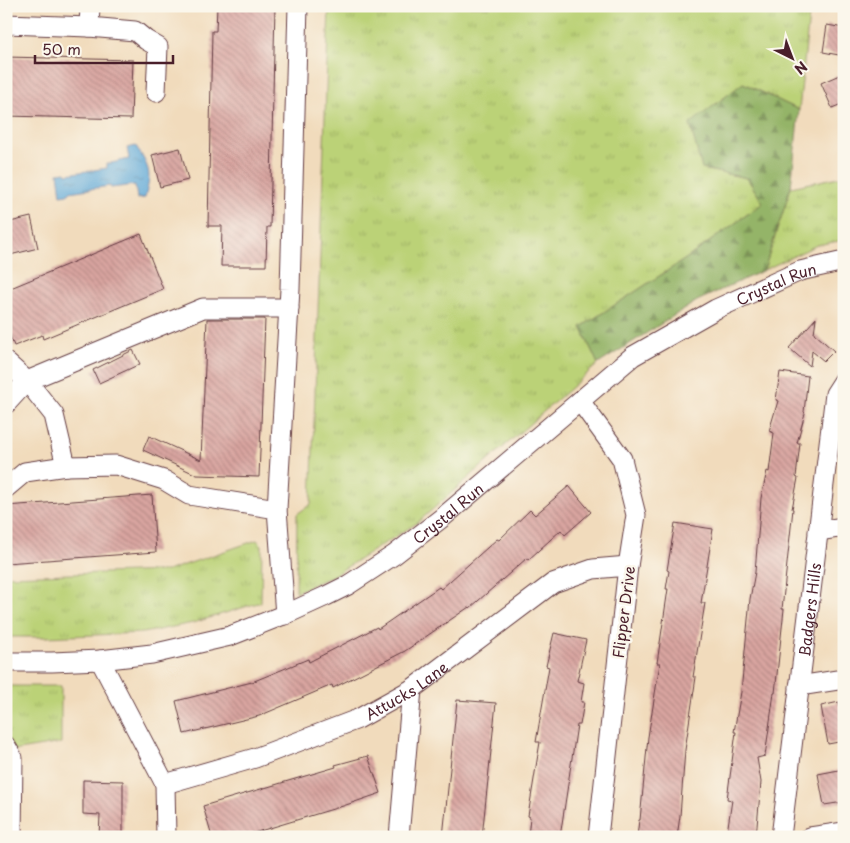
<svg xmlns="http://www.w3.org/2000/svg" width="850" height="843" viewBox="0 0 850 843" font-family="'Playpen Sans',sans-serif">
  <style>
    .grass { fill: url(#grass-tufts); stroke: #827851 }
    .forest { fill: url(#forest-firs); stroke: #6f6a4a }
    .water { fill: url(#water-ripples); stroke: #556481 }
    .building { fill: url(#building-back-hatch) }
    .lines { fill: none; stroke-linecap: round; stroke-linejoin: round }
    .minor-casing { stroke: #633b41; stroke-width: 21 }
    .minor { stroke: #fff; stroke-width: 19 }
    .labels { text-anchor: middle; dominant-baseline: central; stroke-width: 5; stroke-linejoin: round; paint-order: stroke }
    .street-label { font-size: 15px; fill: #4a1f2b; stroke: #fbf7ec }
  </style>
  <defs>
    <pattern id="grass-tufts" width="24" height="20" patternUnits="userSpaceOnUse" patternTransform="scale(1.25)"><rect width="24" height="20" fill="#bbd277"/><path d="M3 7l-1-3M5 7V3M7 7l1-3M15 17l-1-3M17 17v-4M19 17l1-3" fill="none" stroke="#a2b467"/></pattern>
    <pattern id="forest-firs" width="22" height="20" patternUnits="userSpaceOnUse" patternTransform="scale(1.25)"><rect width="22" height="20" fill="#94b468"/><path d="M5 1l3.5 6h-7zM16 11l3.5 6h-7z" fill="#7b9256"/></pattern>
    <pattern id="water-ripples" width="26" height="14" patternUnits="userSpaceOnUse" patternTransform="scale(1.25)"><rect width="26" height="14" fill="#60a9d7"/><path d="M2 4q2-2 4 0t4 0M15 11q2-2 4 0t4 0" fill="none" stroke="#5189af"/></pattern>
    <pattern id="building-back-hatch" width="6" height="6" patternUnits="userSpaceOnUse" patternTransform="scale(1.25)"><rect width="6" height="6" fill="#d9a5a0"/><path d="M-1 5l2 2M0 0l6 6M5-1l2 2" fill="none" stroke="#b28683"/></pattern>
  </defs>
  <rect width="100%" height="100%" fill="#fbf7ec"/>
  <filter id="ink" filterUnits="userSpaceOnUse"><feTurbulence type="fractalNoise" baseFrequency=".02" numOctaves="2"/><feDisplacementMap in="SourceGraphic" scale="10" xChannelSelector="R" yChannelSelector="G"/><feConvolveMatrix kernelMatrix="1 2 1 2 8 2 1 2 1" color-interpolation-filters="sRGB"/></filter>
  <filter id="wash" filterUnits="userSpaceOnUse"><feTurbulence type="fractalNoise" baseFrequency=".0096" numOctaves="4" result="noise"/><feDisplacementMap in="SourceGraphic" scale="20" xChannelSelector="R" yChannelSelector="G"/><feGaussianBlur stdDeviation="1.12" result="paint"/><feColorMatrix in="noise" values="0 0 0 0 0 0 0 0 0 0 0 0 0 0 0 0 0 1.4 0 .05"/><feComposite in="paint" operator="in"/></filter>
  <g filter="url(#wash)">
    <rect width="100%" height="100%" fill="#f1dbbc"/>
    <g class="grass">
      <polygon points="329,6 810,6 799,110 743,83 702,169 747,178 763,203 687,258 581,327 598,364 417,523 334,575 296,592 297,514 311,504"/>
      <polygon points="844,176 844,240 817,245 764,270 791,187"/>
      <polygon points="257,540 262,545 261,602 193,623 143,633 45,637 6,637 6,576 167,571"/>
      <polygon points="6,686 61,686 61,743 6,752"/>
    </g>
    <polygon class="forest" points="743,83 799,110 791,187 764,270 697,301 598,364 581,327 687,258 763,203 747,178 702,169 690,124"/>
    <path class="water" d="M 136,146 C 150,169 152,172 145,198 L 137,199 L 135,185 L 111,188 L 110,186 L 69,192 L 68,194 L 61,195 L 58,173 L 66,172 L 67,174 L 107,168 L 107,164 L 129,159 L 127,148 Z"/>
    <g id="blocks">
      <g class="building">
        <polygon points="217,6 275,6 270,227 267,227 266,266 221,266 222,226 208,226 212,31 216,31"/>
        <polygon points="827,25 844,28 844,56 823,52"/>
        <polygon points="6,57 133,60 131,119 6,116"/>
        <polygon points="844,73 844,103 832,108 821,83"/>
        <polygon points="180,148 188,180 160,187 152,155"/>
        <polygon points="31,217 38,248 6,256 6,223"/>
        <polygon points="141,234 163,289 43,339 42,335 14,346 6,326 6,290"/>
        <polygon points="816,318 814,333 834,351 824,361 812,351 810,366 789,348"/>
        <polygon points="207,319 265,319 259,477 197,475 143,450 149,436 201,460"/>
        <polygon points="133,350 140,364 99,383 93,370"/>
        <polygon points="780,372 808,376 804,412 805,413 797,443 800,443 796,477 798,478 792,509 793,509 782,609 784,609 775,693 774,693 765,756 757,758 761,782 756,837 727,833 732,800 727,799 736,732 734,732 741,692 750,599 755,572 761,498 767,471 769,472 774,433 769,431 778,401 776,400"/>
        <polygon points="569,486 591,512 565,535 561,530 528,560 527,558 470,608 469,607 405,651 333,688 332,685 259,716 184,734 176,701 252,682 308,659 309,662 377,627 378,629 439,587 441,589 497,539 499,540 530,510 535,515"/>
        <polygon points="152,495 156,552 6,563 6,506"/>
        <polygon points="675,523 713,529 701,603 705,603 693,677 696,677 685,750 680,816 677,837 637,837 639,820 640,820 648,737 660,663 657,663 668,589 666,589 669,571 667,570"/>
        <polygon points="554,633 586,640 577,681 584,683 581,702 584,702 580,725 577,725 560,837 528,837 530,817 528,816 540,742 536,742 549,667 546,666"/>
        <polygon points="457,700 496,703 482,837 443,837"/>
        <polygon points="839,702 841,712 844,712 844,741 828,744 821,706"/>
        <polygon points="368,756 381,793 343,806 240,837 212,837 203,806 336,767 335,765"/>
        <polygon points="844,769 844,802 824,805 818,774"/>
        <polygon points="83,780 123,781 123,837 99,837 100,815 83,814"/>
      </g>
    </g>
  </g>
  <g filter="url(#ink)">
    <use href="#blocks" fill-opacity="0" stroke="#633b41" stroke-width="1"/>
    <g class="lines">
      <defs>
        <g id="minor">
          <polyline points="6,24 89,27 90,6"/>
          <polyline points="89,27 135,31 146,40 158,47 156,92"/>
          <polyline points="6,362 27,381 54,415 66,466 116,465 164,480 189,495 277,509 285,615"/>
          <polyline points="580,401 622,459 636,515 628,566 598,837"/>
          <polyline points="6,404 27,381 203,308 289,308"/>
          <polyline points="6,488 25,472 66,466"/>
          <polyline points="277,509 290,289 298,6"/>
          <polyline points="818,531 844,527"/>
          <polyline points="100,660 165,784 166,837"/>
          <path id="s1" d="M 6,662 L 52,662 L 100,660 L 152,654 L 230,636 L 291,612 L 326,596 L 348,585 L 394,555 L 443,517 L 633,356 L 716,309 L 800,271 L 844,261"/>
          <polyline points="799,686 844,679"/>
          <polyline points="6,746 13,758 12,837"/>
          <path id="s2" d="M 165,784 L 255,758 L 358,719 L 412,689 L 553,583 L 593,569 L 628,566"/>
          <polyline points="399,837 412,689"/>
          <path id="s3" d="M 781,837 L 835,394 L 844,380"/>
          <polyline points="810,837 844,832"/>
        </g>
      </defs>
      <use href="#minor" class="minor-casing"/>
      <use href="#minor" class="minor"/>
    </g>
  </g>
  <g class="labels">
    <g class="street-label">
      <text stroke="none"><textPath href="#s1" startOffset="882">Crystal Run</textPath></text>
      <text stroke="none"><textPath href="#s1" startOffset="478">Crystal Run</textPath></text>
      <text stroke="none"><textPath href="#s3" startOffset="229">Badgers Hills</textPath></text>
      <text transform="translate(623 612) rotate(-83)">Flipper Drive</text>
      <text stroke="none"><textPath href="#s2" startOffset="260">Attucks Lane</textPath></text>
    </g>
  </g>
  <rect width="850" height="843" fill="none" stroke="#fbf7ec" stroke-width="25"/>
  <g transform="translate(792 58) rotate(138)" stroke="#fbf7ec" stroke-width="4" paint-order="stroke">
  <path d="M0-4L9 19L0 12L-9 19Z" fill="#4a1f2b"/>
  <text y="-8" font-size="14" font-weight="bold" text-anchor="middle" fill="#4a1f2b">N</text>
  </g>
  <path d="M35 55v8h138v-8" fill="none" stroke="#4a1f2b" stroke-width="2.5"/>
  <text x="42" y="55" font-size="15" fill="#4a1f2b" stroke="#fbf7ec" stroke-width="4" paint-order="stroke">50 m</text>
</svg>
